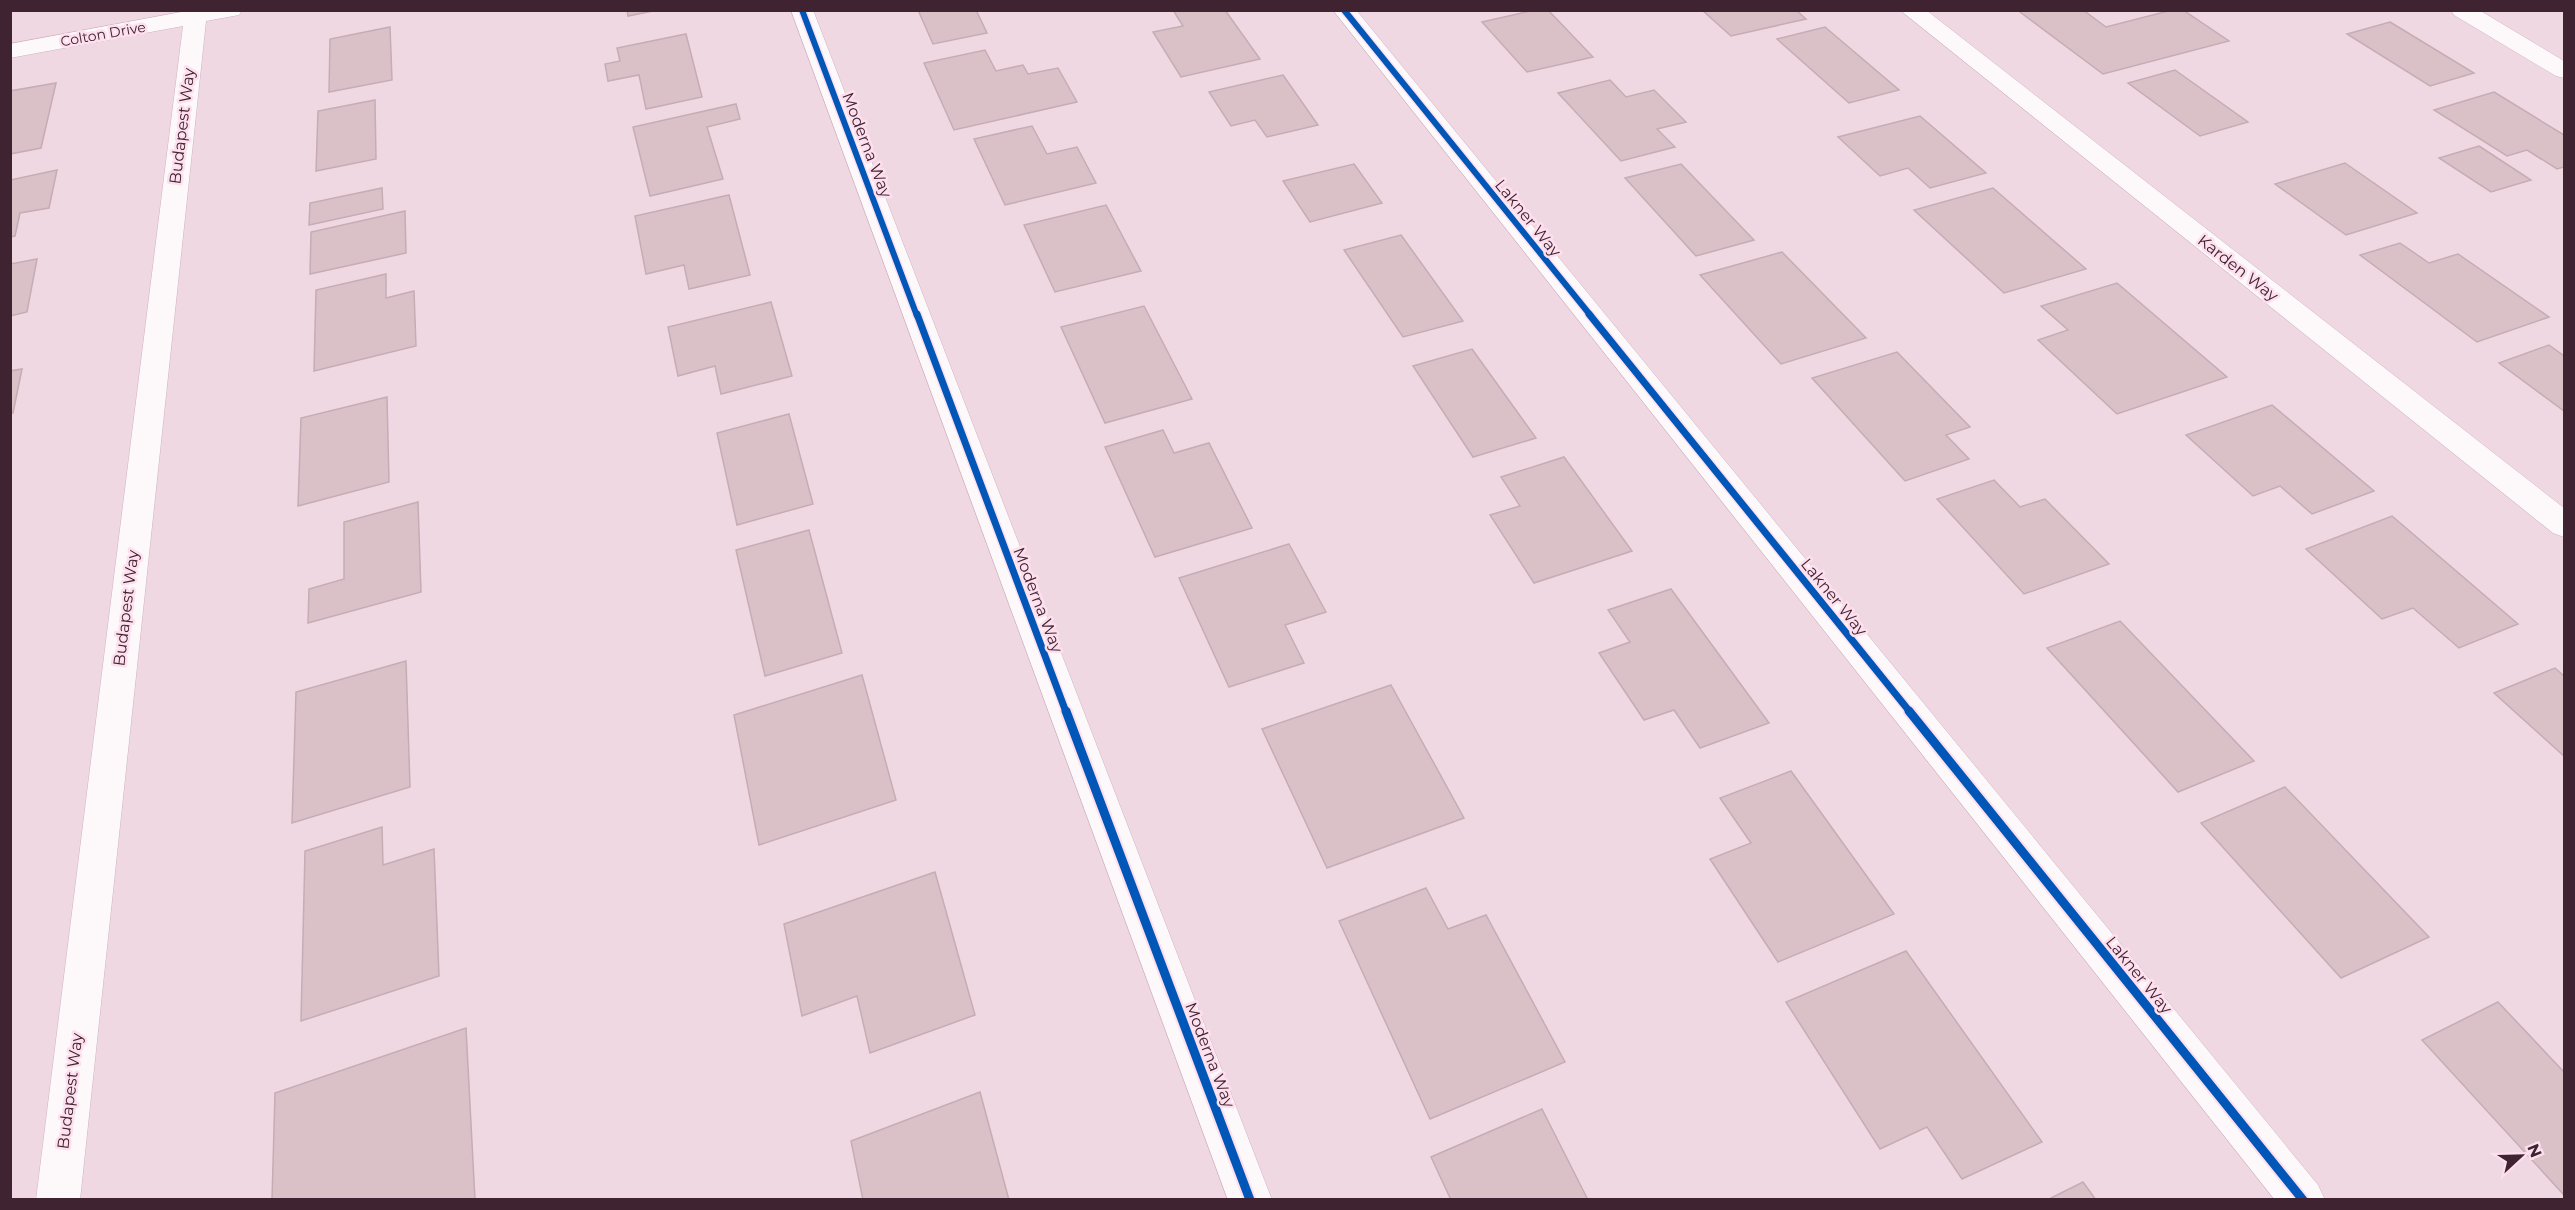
<svg xmlns="http://www.w3.org/2000/svg" width="2575" height="1210" viewBox="0 0 2575 1210" font-family="Montserrat,sans-serif">
  <style>
    .building { fill: #dac0c7; stroke: #c6acb4; stroke-width: 1.5 }
    .lines { fill: none; stroke-linecap: round; stroke-linejoin: round }
    .minor-casing { stroke: #cdb3c0; stroke-width: 1 }
    .minor { fill: #fdf9fb; fill-rule: evenodd }
    .cycleway-far2-casing { stroke: #fedfed; stroke-width: 9 }
    .cycleway-far1-casing { stroke: #fedfed; stroke-width: 10 }
    .cycleway-casing { stroke: #fedfed; stroke-width: 13 }
    .cycleway-far2 { stroke: #0057b8; stroke-width: 6 }
    .cycleway-far1 { stroke: #0057b8; stroke-width: 7 }
    .cycleway { stroke: #0057b8; stroke-width: 9 }
    .labels { text-anchor: middle; dominant-baseline: central; stroke-width: 5; stroke-linejoin: round; paint-order: stroke }
    .far-street-label { font-size: 14px; fill: #3f2331; stroke: #fedfed }
    .street-label { font-size: 16px; fill: #3f2331; stroke: #fedfed }
  </style>
  <rect width="100%" height="100%" fill="#f0d8e3"/>
  <g class="building">
    <polygon points="627,10 658,10 628,16"/>
    <polygon points="918,10 976,10 987,33 933,44"/>
    <polygon points="1173,10 1225,10 1260,59 1181,77 1153,32 1183,26"/>
    <polygon points="1535,10 1548,10 1593,57 1527,72 1482,22"/>
    <polygon points="1702,10 1796,10 1806,19 1731,36"/>
    <polygon points="2026,10 2083,10 2106,27 2172,10 2183,10 2229,41 2103,74 2020,12"/>
    <polygon points="2390,22 2474,73 2430,86 2347,34"/>
    <polygon points="390,27 392,80 329,92 330,39"/>
    <polygon points="1825,27 1899,90 1849,103 1777,39"/>
    <polygon points="686,34 702,97 646,109 639,75 608,81 605,64 620,61 617,48"/>
    <polygon points="985,50 996,71 1023,65 1028,74 1058,68 1077,102 954,130 924,63"/>
    <polygon points="2175,70 2248,122 2200,136 2128,83"/>
    <polygon points="1283,75 1318,125 1267,137 1255,120 1231,126 1209,92"/>
    <polygon points="1610,80 1626,97 1654,90 1686,122 1657,129 1675,147 1621,161 1558,93"/>
    <polygon points="56,83 41,148 10,154 10,91"/>
    <polygon points="2494,92 2564,135 2564,167 2557,169 2527,150 2507,156 2434,110"/>
    <polygon points="375,100 376,159 316,171 318,111"/>
    <polygon points="736,104 740,119 707,127 723,179 650,196 633,127"/>
    <polygon points="1920,116 1986,173 1930,188 1908,168 1880,176 1838,137"/>
    <polygon points="1032,126 1047,154 1077,147 1096,183 1005,205 974,139"/>
    <polygon points="2479,146 2531,180 2491,192 2439,158"/>
    <polygon points="2345,163 2417,213 2346,235 2275,184"/>
    <polygon points="1354,164 1382,203 1310,222 1283,181"/>
    <polygon points="1681,164 1754,240 1696,256 1625,178"/>
    <polygon points="57,170 49,208 20,213 15,236 10,237 10,180"/>
    <polygon points="382,188 383,209 309,225 310,203"/>
    <polygon points="1993,188 2086,269 2004,293 1914,210"/>
    <polygon points="729,195 750,275 689,289 684,265 646,274 635,216"/>
    <polygon points="1106,205 1141,271 1055,292 1024,225"/>
    <polygon points="405,211 406,253 310,274 311,232"/>
    <polygon points="1401,235 1463,321 1403,337 1344,250"/>
    <polygon points="2400,243 2429,263 2458,254 2549,317 2477,342 2360,255"/>
    <polygon points="1782,252 1866,338 1781,364 1700,275"/>
    <polygon points="37,259 27,312 10,316 10,264"/>
    <polygon points="386,274 386,298 414,291 416,346 314,371 316,290"/>
    <polygon points="2117,283 2227,377 2117,414 2038,340 2068,330 2041,306"/>
    <polygon points="771,302 792,376 721,394 715,366 678,376 668,327"/>
    <polygon points="1144,306 1192,399 1105,423 1061,327"/>
    <polygon points="2549,345 2564,356 2564,411 2499,363"/>
    <polygon points="1472,349 1536,438 1473,457 1413,366"/>
    <polygon points="1897,352 1970,427 1946,435 1969,459 1905,481 1812,378"/>
    <polygon points="22,369 13,413 10,413 10,371"/>
    <polygon points="387,397 389,482 298,506 301,418"/>
    <polygon points="2272,405 2374,491 2312,514 2280,486 2253,496 2186,435"/>
    <polygon points="789,414 813,504 737,525 717,433"/>
    <polygon points="1163,430 1174,453 1209,443 1252,528 1155,557 1105,447"/>
    <polygon points="1564,457 1632,551 1534,583 1490,515 1520,506 1501,477"/>
    <polygon points="1994,480 2020,507 2045,499 2109,564 2024,594 1937,499"/>
    <polygon points="418,502 421,592 308,623 309,589 344,579 344,522"/>
    <polygon points="2392,516 2518,624 2459,648 2413,608 2382,619 2306,549"/>
    <polygon points="809,530 842,653 765,676 736,550"/>
    <polygon points="1289,544 1326,612 1285,625 1304,663 1229,687 1179,578"/>
    <polygon points="1671,589 1769,723 1700,748 1674,710 1644,720 1599,653 1630,642 1608,610"/>
    <polygon points="2120,621 2254,761 2178,792 2047,648"/>
    <polygon points="406,661 410,787 292,823 296,692"/>
    <polygon points="2555,668 2564,676 2564,756 2494,693"/>
    <polygon points="862,675 896,800 759,845 734,715"/>
    <polygon points="1391,685 1464,818 1327,868 1262,729"/>
    <polygon points="1791,771 1894,914 1778,962 1710,859 1751,843 1720,798"/>
    <polygon points="2285,787 2429,937 2341,978 2201,823"/>
    <polygon points="382,827 383,865 434,849 439,976 301,1021 305,851"/>
    <polygon points="935,872 975,1015 870,1053 857,996 802,1016 784,924"/>
    <polygon points="1426,888 1448,929 1486,915 1565,1062 1430,1119 1339,921"/>
    <polygon points="1906,951 2042,1142 1962,1179 1927,1127 1880,1149 1786,1002"/>
    <polygon points="2498,1002 2564,1072 2564,1195 2422,1040"/>
    <polygon points="466,1028 475,1200 272,1200 275,1093"/>
    <polygon points="980,1092 1009,1200 863,1200 851,1141"/>
    <polygon points="1542,1109 1588,1200 1451,1200 1431,1157"/>
    <polygon points="2083,1182 2096,1200 2047,1200"/>
  </g>
  <g class="lines">
    <defs>
      <g id="minor">
        <polygon points="192,10 242,10 239,15 206,21 80,1200 36,1200 183,26 10,58 10,44"/>
        <polygon points="791,10 813,10 1272,1200 1228,1200"/>
        <polygon points="1333,10 1356,10 2318,1185 2325,1200 2275,1200"/>
        <polygon points="1900,10 1926,10 2564,508 2564,537 2553,533"/>
        <polygon points="2451,10 2479,10 2564,61 2564,78 2556,76 2454,15"/>
      </g>
    </defs>
    <use href="#minor" class="minor-casing"/>
    <use href="#minor" class="minor"/>
    <defs>
      <g id="cycleway-far2">
        <polyline points="802,10 917,316"/>
        <polyline points="1344,10 1591,316"/>
      </g>
      <g id="cycleway-far1">
        <polyline points="917,314 1066,712"/>
        <polyline points="1589,314 1910,712"/>
      </g>
      <g id="cycleway">
        <polyline points="1066,711 1250,1200"/>
        <polyline points="1909,711 2303,1200"/>
      </g>
    </defs>
    <use href="#cycleway-far2" class="cycleway-far2-casing"/>
    <use href="#cycleway-far1" class="cycleway-far1-casing"/>
    <use href="#cycleway" class="cycleway-casing"/>
    <use href="#cycleway-far2" class="cycleway-far2"/>
    <use href="#cycleway-far1" class="cycleway-far1"/>
    <use href="#cycleway" class="cycleway"/>
  </g>
  <g class="labels">
    <g class="far-street-label">
      <text transform="translate(103 34) rotate(-10)">Colton Drive</text>
    </g>
    <g class="street-label">
      <text transform="translate(182 126) rotate(-83)">Budapest Way</text>
      <text transform="translate(867 145) rotate(69)">Moderna Way</text>
      <text transform="translate(1528 218) rotate(51)">Lakner Way</text>
      <text transform="translate(2238 268) rotate(38)">Karden Way</text>
      <text transform="translate(1834 597) rotate(51)">Lakner Way</text>
      <text transform="translate(1038 600) rotate(69)">Moderna Way</text>
      <text transform="translate(126 608) rotate(-83)">Budapest Way</text>
      <text transform="translate(2139 975) rotate(51)">Lakner Way</text>
      <text transform="translate(1210 1055) rotate(69)">Moderna Way</text>
      <text transform="translate(70 1091) rotate(-83)">Budapest Way</text>
    </g>
  </g>
  <rect width="2575" height="1210" fill="none" stroke="#3f2331" stroke-width="24"/>
  <g transform="translate(2521 1156) rotate(68)" stroke="#fedfed" stroke-width="4.5" paint-order="stroke">
  <path d="M0-4.5L10 22L0 15L-10 22Z" fill="#3f2331"/>
  <text y="-9" font-size="16" font-weight="bold" text-anchor="middle" fill="#3f2331">N</text>
  </g>
</svg>
